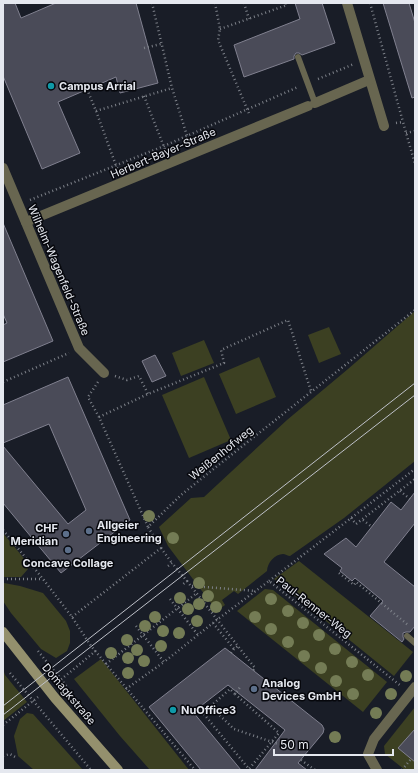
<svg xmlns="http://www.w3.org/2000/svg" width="418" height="773" viewBox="0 0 418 773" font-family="Inter,sans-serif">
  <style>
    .green { fill: #3c4022 }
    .building { fill: #4a4b58; stroke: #80808f }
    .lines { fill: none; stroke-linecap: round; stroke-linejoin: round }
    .path { stroke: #7d8189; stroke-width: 2.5; stroke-dasharray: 1 3; stroke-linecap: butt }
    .lane { stroke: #686650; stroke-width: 6 }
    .street { stroke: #686650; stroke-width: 10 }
    .secondary { stroke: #94906d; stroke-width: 10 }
    .tram { stroke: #bec1c9; stroke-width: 1 }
    .tree { fill: #747c55 }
    .culture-dot { fill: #0f9aa8; stroke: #06070c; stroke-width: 1.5 }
    .service-dot { fill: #5c6f8a; stroke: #06070c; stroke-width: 1.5 }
    .labels { text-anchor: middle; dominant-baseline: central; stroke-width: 3; stroke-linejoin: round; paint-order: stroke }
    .poi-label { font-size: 11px; font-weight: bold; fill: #e5e8ef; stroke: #06070c; text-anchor: start }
    .street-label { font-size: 11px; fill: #e5e8ef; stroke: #06070c }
  </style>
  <rect width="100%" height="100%" fill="#191d27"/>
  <g class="green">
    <path d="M 415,311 L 415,461 L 344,518 L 290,556 C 288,556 285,554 283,554 C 275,554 267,563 267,571 L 238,594 L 234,591 L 222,600 L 225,605 L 217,611 L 168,546 L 159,527 L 191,498 L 204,497 L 287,420 L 348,369 Z"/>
    <polygon points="329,327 341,354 319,363 308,335"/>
    <polygon points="204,340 214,363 181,376 172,353"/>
    <polygon points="259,357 276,397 236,414 219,374"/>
    <polygon points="204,377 231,440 189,458 162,395"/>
    <polygon points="3,533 26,561 28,569 21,577 3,577"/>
    <polygon points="299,561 413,652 394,676 274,579"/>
    <polygon points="4,583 20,586 43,593 66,621 70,631 70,643 67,651 56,658 41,649 11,613 3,601"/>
    <polygon points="265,589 273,590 387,682 363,712 237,611"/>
    <polygon points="101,659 189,770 150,770 120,736 74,679"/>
    <polygon points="3,669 5,675 27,702 3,721"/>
    <polygon points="415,707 415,770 405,770 385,754 384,746"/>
    <polygon points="27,713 33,714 83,770 34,770 18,756 14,736 20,719"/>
  </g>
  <g class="building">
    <polygon points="3,3 15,3 21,18 56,3 136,3 158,83 120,93 116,77 58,102 80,153 42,169 3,76"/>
    <polygon points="295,3 322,3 335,43 302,55 299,53 296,53 294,56 294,59 244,77 234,45 300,19"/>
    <polygon points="383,3 409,3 415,23 415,97 412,98"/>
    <polygon points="3,223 53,341 3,362 3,325 7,323 3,314"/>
    <polygon points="155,355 166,376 152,382 142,361"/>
    <polygon points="68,377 130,520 61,573 3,503 3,446 68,524 86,510 49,424 3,443 3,405"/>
    <polygon points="415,492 415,523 384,562 415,587 415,626 410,632 406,632 403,633 403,637 404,639 402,642 370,616 383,601 355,578 352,581 340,571 342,568 324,554 346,538 356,547 391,502 401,510"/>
    <polygon points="225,648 322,725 324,729 323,733 298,763 307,770 255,770 285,730 228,685 193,712 241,770 201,770 149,707"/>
    <polygon points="415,729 415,762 398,748"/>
  </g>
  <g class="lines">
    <g class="path">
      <polyline points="152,3 172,88 189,142"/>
      <polyline points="215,3 220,29 218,40 250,116"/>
      <polyline points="244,3 249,19"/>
      <polyline points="370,3 403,122"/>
      <polyline points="220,29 287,5 286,3"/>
      <polyline points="144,48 161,44"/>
      <polyline points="318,79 354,64"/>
      <polyline points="87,89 96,111 118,171"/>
      <polyline points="144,96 166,152"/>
      <polyline points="96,111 172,88"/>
      <polyline points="396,123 403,122 415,164"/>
      <polyline points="406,133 415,131"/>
      <polyline points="30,200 164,146 298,87"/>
      <polyline points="115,376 127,380 139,376 148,394"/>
      <polyline points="3,382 69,353"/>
      <polyline points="98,382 88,397 99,417 148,527"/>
      <polyline points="99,417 148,394 224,363 221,350 288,320 311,391"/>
      <polyline points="400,491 410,499"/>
      <polyline points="351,518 356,524 415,479"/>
      <polyline points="363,520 372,527"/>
      <polyline points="3,530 43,579 72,617 91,646 195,770"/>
      <polyline points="161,548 172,563"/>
      <polyline points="168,566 172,563 187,581 182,585"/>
      <polyline points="339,573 354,585 356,582 408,625"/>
      <polyline points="3,579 43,579"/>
      <polyline points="187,581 255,668 253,671"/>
      <polyline points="269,581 415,469"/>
      <polyline points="192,586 256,591"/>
      <polyline points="170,599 198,635"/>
      <polyline points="72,617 161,548 148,527 181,495 245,444 415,310"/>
      <polyline points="213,623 234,649"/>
      <polyline points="136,626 164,662 218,619 269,581 401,686"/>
      <polyline points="38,651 68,688"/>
      <polyline points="231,653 234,649 238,646"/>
      <polyline points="106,664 197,593"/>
      <polyline points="10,673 91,770"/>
      <polyline points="58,682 98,649"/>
      <polyline points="126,689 164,662"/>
      <polyline points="235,694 279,733 249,769 203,713 230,689 235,694 241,686"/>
      <polyline points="211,707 234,729 287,747"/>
      <polyline points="198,708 203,713"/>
      <polyline points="3,725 38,697"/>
      <polyline points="3,756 10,754 17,758"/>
      <polyline points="301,760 315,770"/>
      <polyline points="402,770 411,759"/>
    </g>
    <g class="lane">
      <polyline points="298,57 315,103"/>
      <polyline points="407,636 415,643"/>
    </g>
    <g class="street">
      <polyline points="347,3 384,126"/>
      <polyline points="315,103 369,80"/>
      <polyline points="3,168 79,348 104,373"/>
      <polyline points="26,222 308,106"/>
      <polyline points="377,770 368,754 374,739 415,687"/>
    </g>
    <polyline class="secondary" points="3,632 55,698 118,770"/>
    <g class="tram">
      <polyline points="3,706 415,383"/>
      <polyline points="3,715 415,395"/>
    </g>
  </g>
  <g class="tree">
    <circle cx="149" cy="516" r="6"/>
    <circle cx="173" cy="538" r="6"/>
    <circle cx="199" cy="583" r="6"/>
    <circle cx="208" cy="596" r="6"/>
    <circle cx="180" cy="598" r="6"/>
    <circle cx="271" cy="599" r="6"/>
    <circle cx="199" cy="604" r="6"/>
    <circle cx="216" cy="607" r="6"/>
    <circle cx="188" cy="609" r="6"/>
    <circle cx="288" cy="611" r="6"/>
    <circle cx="155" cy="617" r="6"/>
    <circle cx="255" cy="617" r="6"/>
    <circle cx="197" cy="621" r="6"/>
    <circle cx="303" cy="623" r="6"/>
    <circle cx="145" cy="626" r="6"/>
    <circle cx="271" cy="629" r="6"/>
    <circle cx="163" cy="631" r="6"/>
    <circle cx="179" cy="633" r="6"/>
    <circle cx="319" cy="635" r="6"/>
    <circle cx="127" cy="640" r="6"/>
    <circle cx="288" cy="642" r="6"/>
    <circle cx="161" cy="646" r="6"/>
    <circle cx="335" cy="649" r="6"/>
    <circle cx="137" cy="650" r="6"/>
    <circle cx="111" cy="653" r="6"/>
    <circle cx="304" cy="656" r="6"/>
    <circle cx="128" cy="658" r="6"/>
    <circle cx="144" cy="661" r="6"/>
    <circle cx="352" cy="662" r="6"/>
    <circle cx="321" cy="668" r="6"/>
    <circle cx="128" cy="673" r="6"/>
    <circle cx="368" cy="675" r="6"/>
    <circle cx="406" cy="676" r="6"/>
    <circle cx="336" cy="681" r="6"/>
    <circle cx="353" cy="694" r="6"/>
    <circle cx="391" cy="694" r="6"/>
    <circle cx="376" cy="713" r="6"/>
    <circle cx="335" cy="737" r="6"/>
  </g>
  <g class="culture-dot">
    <circle cx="51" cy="86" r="4"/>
    <circle cx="173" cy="710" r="4"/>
  </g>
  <g class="service-dot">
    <circle cx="89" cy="531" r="4"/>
    <circle cx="66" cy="534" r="4"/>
    <circle cx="68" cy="550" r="4"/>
    <circle cx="254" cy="689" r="4"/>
  </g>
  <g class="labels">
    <g class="poi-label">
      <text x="59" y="86">Campus Arrial</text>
      <text x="97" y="525">Allgeier<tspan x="97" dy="13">Engineering</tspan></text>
      <text x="58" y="528" text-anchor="end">CHF<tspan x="58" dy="13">Meridian</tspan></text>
      <text x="68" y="563" text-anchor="middle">Concave Collage</text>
      <text x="262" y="683">Analog<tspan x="262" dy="13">Devices GmbH</tspan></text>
      <text x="181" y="710">NuOffice3</text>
    </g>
    <g class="street-label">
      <text transform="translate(163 153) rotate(-23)">Herbert-Bayer-Straße</text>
      <text transform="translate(59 270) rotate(67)">Wilhelm-Wagenfeld-Straße</text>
      <text transform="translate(221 453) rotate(-39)">Weißenhofweg</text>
      <text transform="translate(314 607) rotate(38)">Paul-Renner-Weg</text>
      <text transform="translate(69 694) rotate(50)">Domagkstraße</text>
    </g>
  </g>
  <rect width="418" height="773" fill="none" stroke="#e5e8ef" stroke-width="8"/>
  <path d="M274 749v6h119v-6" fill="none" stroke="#e5e8ef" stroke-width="2"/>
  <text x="280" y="749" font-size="12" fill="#e5e8ef" stroke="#06070c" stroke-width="3" paint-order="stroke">50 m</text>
</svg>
